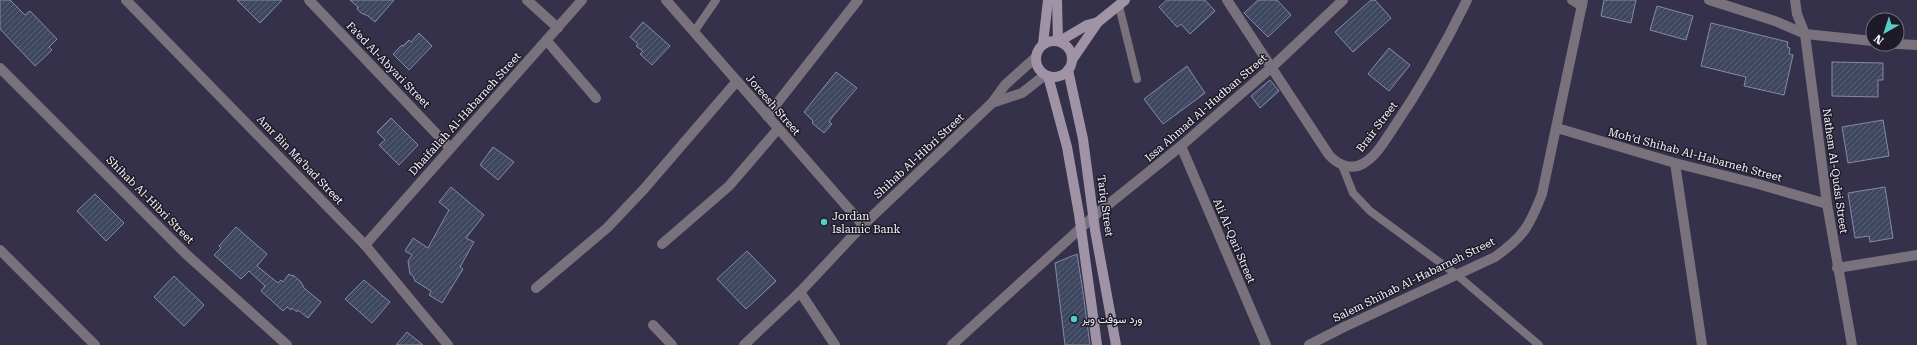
<svg xmlns="http://www.w3.org/2000/svg" width="1917" height="345" viewBox="0 0 1917 345" font-family="'Roboto Serif',Vazirmatn,serif">
  <style>
    .building { fill: url(#building-hatch); stroke: #828ba8 }
    .lines { fill: none; stroke-linecap: round; stroke-linejoin: round }
    .lane { stroke: #79727d; stroke-width: 8 }
    .street { stroke: #79727d; stroke-width: 10 }
    .secondary { stroke: #a093a6; stroke-width: 10 }
    .poi-dot { fill: #56cec3; stroke: #1d1b27; stroke-width: 1.5 }
    .labels { text-anchor: middle; dominant-baseline: central; stroke-width: 3; stroke-linejoin: round; paint-order: stroke }
    .street-label { font-size: 11px; fill: #f5f3fe; stroke: #1d1b27 }
    .poi-label { font-size: 11px; fill: #f5f3fe; stroke: #1d1b27; text-anchor: start }
  </style>
  <defs>
    <pattern id="building-hatch" width="6" height="6" patternUnits="userSpaceOnUse"><rect width="6" height="6" fill="#3f4660"/><path d="M-1 1l2-2M0 6l6-6M5 7l2-2" fill="none" stroke="#5b6178"/></pattern>
  </defs>
  <rect width="100%" height="100%" fill="#36314a"/>
  <g class="building">
    <polygon points="0,0 10,0 25,15 30,11 57,39 49,47 52,50 35,66 0,29"/>
    <polygon points="237,0 282,0 260,23"/>
    <polygon points="350,0 394,0 375,22 368,16 361,13 357,9 358,7"/>
    <polygon points="1167,0 1205,0 1215,11 1190,34 1181,24 1177,27 1159,7"/>
    <polygon points="1258,0 1277,0 1291,15 1268,37 1244,13"/>
    <polygon points="1371,0 1375,0 1391,18 1353,52 1335,32"/>
    <polygon points="1604,0 1636,0 1631,23 1601,16"/>
    <polygon points="1657,6 1693,16 1686,40 1650,30"/>
    <polygon points="643,22 670,46 652,65 640,54 643,51 636,46 638,44 630,37"/>
    <polygon points="1711,23 1788,42 1787,47 1790,48 1789,54 1793,55 1784,95 1744,86 1746,77 1701,66"/>
    <polygon points="419,33 432,46 409,70 393,54 402,45 403,46 409,40 411,42"/>
    <polygon points="1389,48 1410,65 1389,91 1368,74"/>
    <polygon points="1832,62 1883,63 1883,80 1878,80 1878,97 1832,96"/>
    <polygon points="1187,66 1205,93 1163,124 1144,99"/>
    <polygon points="836,72 857,88 833,116 829,122 832,124 824,133 812,123 813,121 804,112"/>
    <polygon points="1270,80 1279,91 1260,108 1251,96"/>
    <polygon points="391,118 418,145 399,165 379,145 385,140 377,132"/>
    <polygon points="1883,120 1889,156 1848,163 1842,127"/>
    <polygon points="493,147 514,162 498,180 480,165"/>
    <polygon points="451,187 484,215 466,238 474,242 460,267 463,269 442,303 429,295 431,291 415,281 413,276 410,274 408,261 412,255 405,251 413,238 428,248 449,210 439,202"/>
    <polygon points="1885,187 1893,238 1870,242 1869,236 1855,238 1848,193"/>
    <polygon points="95,194 124,223 106,241 77,211"/>
    <polygon points="236,227 267,254 257,266 278,283 281,280 283,282 289,274 292,276 293,275 301,282 304,288 321,302 308,318 298,310 297,312 292,308 291,310 287,307 283,311 261,291 265,286 249,271 241,279 214,255 221,248 219,246"/>
    <polygon points="747,251 776,281 746,309 717,279"/>
    <polygon points="1077,254 1083,292 1090,345 1065,345 1055,263"/>
    <polygon points="174,276 204,305 184,326 154,297"/>
    <polygon points="364,280 390,302 372,323 345,299"/>
    <polygon points="407,332 423,345 396,345"/>
  </g>
  <g class="lines">
    <g class="lane">
      <polyline points="1119,6 1137,79"/>
      <polyline points="694,32 716,0"/>
      <polyline points="1342,165 1353,193 1370,211 1457,275 1539,345"/>
    </g>
    <g class="street">
      <polyline points="126,0 365,245 448,345"/>
      <polyline points="309,0 450,148"/>
      <polyline points="527,0 558,28"/>
      <polyline points="666,0 863,225"/>
      <path d="M 1227,0 L 1329,155 C 1338,165 1352,171 1364,163 C 1376,156 1384,142 1392,130 C 1420,89 1445,45 1467,0"/>
      <polyline points="1572,0 1582,6"/>
      <polyline points="1709,0 1775,21 1805,34 1873,41"/>
      <polyline points="1795,0 1797,14 1805,34 1827,204 1852,345"/>
      <polyline points="547,41 596,98"/>
      <polyline points="1897,44 1917,45"/>
      <polyline points="0,68 186,254 287,345"/>
      <polyline points="992,103 1022,93 1045,75"/>
      <polyline points="767,116 858,0"/>
      <polyline points="1557,128 1675,163 1758,184 1827,204"/>
      <polyline points="1181,146 1266,345"/>
      <polyline points="1675,163 1702,345"/>
      <polyline points="662,244 729,186 778,129"/>
      <polyline points="365,245 582,0"/>
      <polyline points="0,250 95,345"/>
      <polyline points="1837,268 1917,255"/>
      <polyline points="536,288 607,228 644,189 737,81"/>
      <polyline points="800,292 835,345"/>
      <polyline points="653,325 672,345"/>
      <polyline points="744,345 800,292 863,225 992,103 1005,85 1035,58"/>
      <polyline points="952,345 1094,216 1181,146 1272,67 1343,0"/>
      <path d="M 1309,345 L 1344,327 L 1495,257 C 1524,236 1529,227 1542,194 L 1583,0"/>
    </g>
    <g class="secondary">
      <polyline points="1057,0 1058,40"/>
      <circle cx="1054" cy="59" r="18"/>
      <polyline points="1060,41 1087,25 1098,22"/>
      <polyline points="1043,44 1048,0"/>
      <polyline points="1072,60 1098,22 1125,0"/>
      <polyline points="1068,70 1083,139 1095,230 1116,345"/>
      <polyline points="1048,76 1067,147 1079,214 1097,345"/>
    </g>
  </g>
  <g class="poi-dot">
    <circle cx="824" cy="222" r="4"/>
    <circle cx="1074" cy="319" r="4"/>
  </g>
  <g class="labels">
    <g class="street-label">
      <text transform="translate(388 65) rotate(46)">Fa’ed Al-Abyari Street</text>
      <text transform="translate(773 105) rotate(49)">Joreesh Street</text>
      <text transform="translate(1206 108) rotate(-41)">Issa Ahmad Al-Hudban Street</text>
      <text transform="translate(465 114) rotate(-48)">Dhaifallah Al-Habarneh Street</text>
      <text transform="translate(1377 127) rotate(-53)">Brair Street</text>
      <text transform="translate(1695 155) rotate(15)">Moh’d Shihab Al-Habarneh Street</text>
      <text transform="translate(919 156) rotate(-43)">Shihab Al-Hibri Street</text>
      <text transform="translate(300 160) rotate(46)">Amr Bin Ma’bad Street</text>
      <text transform="translate(1835 171) rotate(82)">Nathem Al-Qudsi Street</text>
      <text transform="translate(150 200) rotate(45)">Shihab Al-Hibri Street</text>
      <text transform="translate(1105 206) rotate(82)">Tariq Street</text>
      <text transform="translate(1234 241) rotate(67)">Ali Al-Qari Street</text>
      <text transform="translate(1414 280) rotate(-26)">Salem Shihab Al-Habarneh Street</text>
    </g>
    <g class="poi-label">
      <text x="832" y="216">Jordan<tspan x="832" dy="13">Islamic Bank</tspan></text>
      <text x="1082" y="319">ورد سوفت وير</text>
    </g>
  </g>
  <g transform="translate(1885 32) rotate(219)"><circle r="19" fill="#1d1b27" stroke="#73717d"/>
  <path d="M0-3L7 15L0 10L-7 15Z" fill="#56cec3"/>
  <text y="-6" font-size="11" font-weight="bold" text-anchor="middle" fill="#f5f3fe">N</text>
  </g>
</svg>
